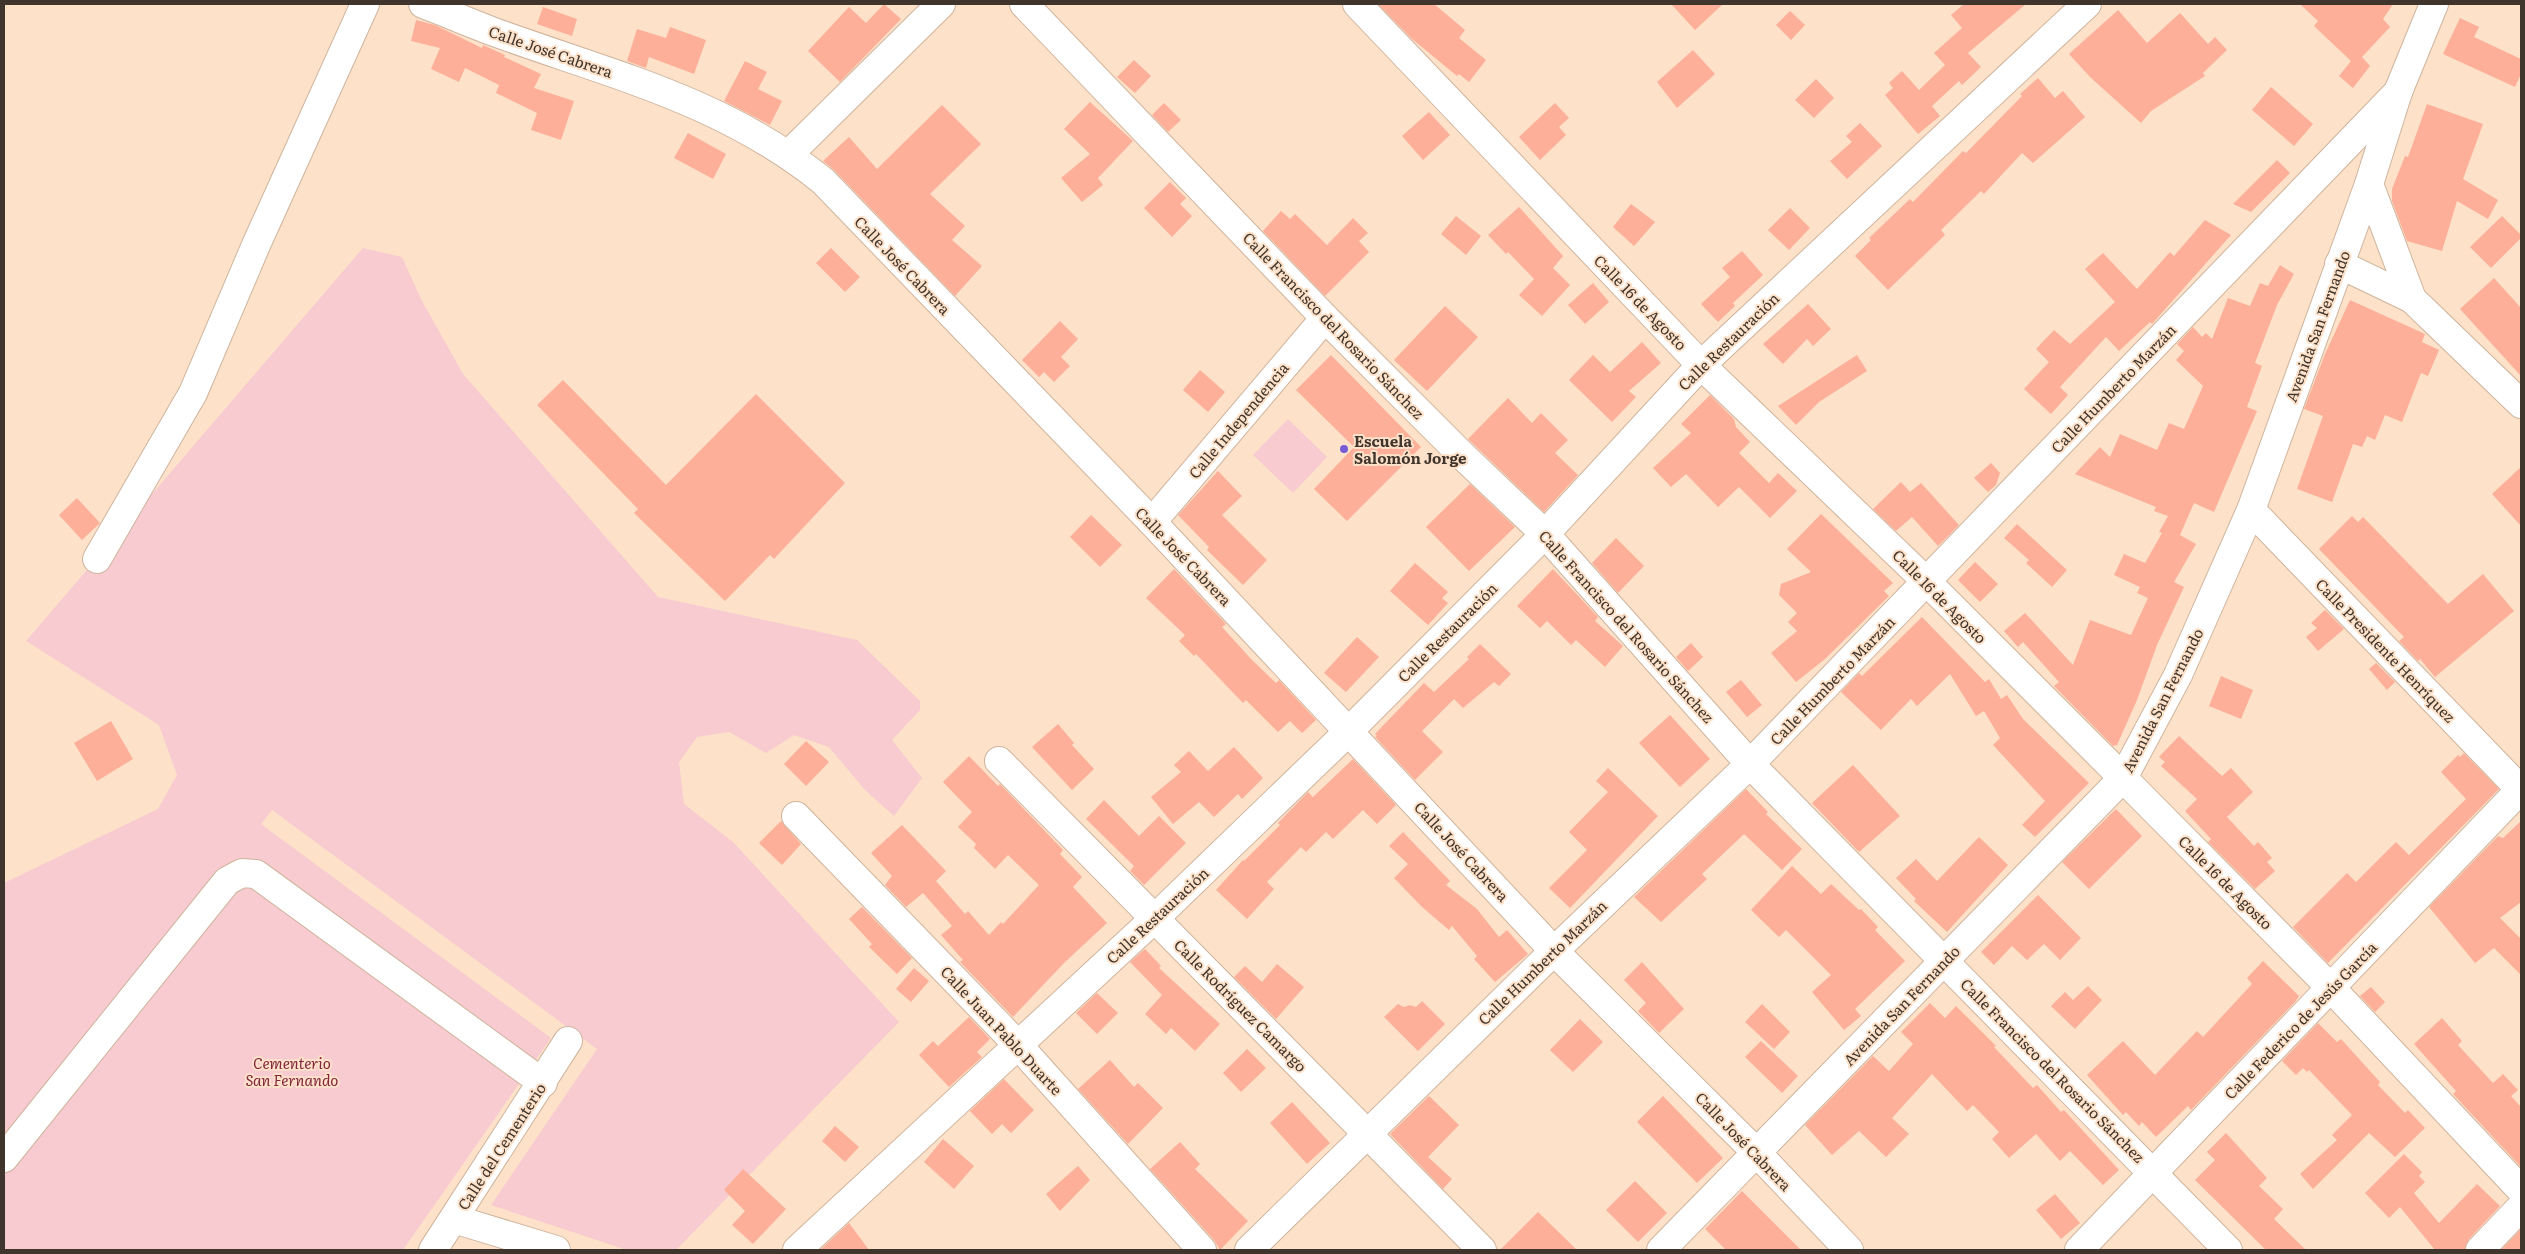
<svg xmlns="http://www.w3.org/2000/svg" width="2525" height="1254" viewBox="0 0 2525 1254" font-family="Literata,serif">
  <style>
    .green { fill: #f7cbd0 }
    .building { fill: #fdaf99 }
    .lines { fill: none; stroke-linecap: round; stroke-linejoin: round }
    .minor-casing { stroke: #cfb49d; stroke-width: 30 }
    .minor { stroke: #fff; stroke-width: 28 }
    .poi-dot { fill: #775cd7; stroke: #fde1c9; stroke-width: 2 }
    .labels { text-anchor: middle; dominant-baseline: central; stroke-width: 4; stroke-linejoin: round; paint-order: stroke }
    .street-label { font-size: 15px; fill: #40352c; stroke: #fde1c9 }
    .poi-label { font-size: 15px; font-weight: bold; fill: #40352c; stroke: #fde1c9; text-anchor: start }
    .park-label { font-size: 15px; font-style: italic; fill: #82263d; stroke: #fde1c9 }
  </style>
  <rect width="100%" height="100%" fill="#fde1c9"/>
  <g class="green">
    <polygon points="363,248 402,257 422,301 463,374 658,597 857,640 920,701 920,710 892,740 922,778 894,816 865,790 829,747 794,735 766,753 729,732 697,737 679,762 684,804 733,842 899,1022 676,1250 627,1250 491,1205 597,1049 272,810 261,824 551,1038 403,1250 4,1250 4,883 158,809 177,775 159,725 26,641"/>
    <polygon points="1288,419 1327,457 1293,493 1253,455"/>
  </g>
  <g class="building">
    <polygon points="884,4 901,19 840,82 808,51 849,7 866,23"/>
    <polygon points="1378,4 1434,4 1465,30 1459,38 1486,60 1469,82 1459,74 1457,76 1411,38"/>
    <polygon points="1671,4 1723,4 1695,30"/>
    <polygon points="1964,4 2026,4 1968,53 1981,67 1962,85 1959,81 1932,106 1940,116 1918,134 1885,95 1893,88 1889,83 1902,71 1919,90 1945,65 1934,53 1962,28 1951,15"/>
    <polygon points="2300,4 2393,4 2383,19 2390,27 2362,57 2370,66 2353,88 2339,76 2351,61 2314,26 2318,21"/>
    <polygon points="543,7 577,19 572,36 537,24"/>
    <polygon points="2118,10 2147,43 2180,13 2208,44 2215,37 2227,50 2203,73 2205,76 2151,111 2141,123 2090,77 2069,54"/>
    <polygon points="1790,11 1805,25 1791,40 1776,25"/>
    <polygon points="2460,18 2479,27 2474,37 2521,59 2521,74 2515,87 2443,54"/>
    <polygon points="416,20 435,25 482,48 483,45 505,55 504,57 541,74 534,88 574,101 561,140 531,130 537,113 496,93 499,85 465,68 459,82 431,69 440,48 411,41"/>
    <polygon points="670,27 706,40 694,74 649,57 646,68 627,61 637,29 666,38"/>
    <polygon points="1693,50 1715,74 1677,108 1657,82"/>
    <polygon points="1134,60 1151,76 1135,93 1117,77"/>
    <polygon points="745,61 767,72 758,89 782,101 770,125 724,101"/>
    <polygon points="2038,78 2055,98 2063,91 2085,117 2033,163 2022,153 1984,194 1981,191 1941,230 1945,235 1888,290 1855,256 1871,240 1869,238 1910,199 1913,202 1963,151 1966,153 2022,96 2020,94"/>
    <polygon points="1816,79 1834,98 1814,118 1795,100"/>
    <polygon points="2271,87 2313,124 2294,146 2252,110"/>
    <polygon points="1090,102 1133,141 1098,178 1103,185 1082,202 1061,178 1090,154 1064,129"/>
    <polygon points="1164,103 1181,120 1168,132 1152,115"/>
    <polygon points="1555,103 1569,118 1559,127 1566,135 1540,160 1519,137"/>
    <polygon points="2427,104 2483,124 2463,179 2498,200 2488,219 2457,201 2442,251 2407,241 2392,201 2392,189 2405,156 2408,157"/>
    <polygon points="942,105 981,144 930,194 965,226 952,240 982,266 955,296 834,170 823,161 849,137 877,169"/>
    <polygon points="1429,112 1450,135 1423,160 1402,136"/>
    <polygon points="1860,123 1882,146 1847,179 1830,161 1852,142 1846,136"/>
    <polygon points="688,133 726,154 713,179 674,158"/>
    <polygon points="2277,160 2290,173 2251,212 2233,204"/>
    <polygon points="1170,182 1186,198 1180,204 1192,216 1172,237 1144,208"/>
    <polygon points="1631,204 1655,222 1634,246 1613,227"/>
    <polygon points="1519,207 1563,256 1553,268 1570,285 1542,316 1519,295 1534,279 1508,252 1506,254 1488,235"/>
    <polygon points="1790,208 1810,228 1789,250 1768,230"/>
    <polygon points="1281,211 1290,219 1295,214 1327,245 1353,218 1368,233 1359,241 1369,252 1325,296 1263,231"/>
    <polygon points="1456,216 1481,236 1466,255 1441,234"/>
    <polygon points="2502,216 2521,235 2521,238 2491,268 2470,247"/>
    <polygon points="2205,220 2231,235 2152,324 2150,322 2119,351 2106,337 2060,387 2068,395 2051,414 2024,389 2049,362 2036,349 2054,330 2070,344 2115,302 2085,269 2103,253 2137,289 2170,252 2174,256"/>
    <polygon points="831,248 860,277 845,292 816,263"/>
    <polygon points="1742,251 1763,275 1733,303 1735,306 1718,322 1701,304 1730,277 1722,268"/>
    <polygon points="2280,265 2294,274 2277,305 2255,363 2262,366 2247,407 2257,411 2214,512 2194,503 2180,535 2196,544 2174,582 2184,587 2157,645 2137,700 2117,745 2113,746 2054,686 2059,682 2023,642 2018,647 2004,631 2025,613 2073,665 2090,620 2131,635 2148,598 2137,593 2140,587 2114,575 2124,554 2145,563 2162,533 2159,532 2168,516 2154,511 2156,507 2075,474 2100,447 2110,457 2120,434 2157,450 2169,423 2184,429 2203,386 2176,360 2184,351 2177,344 2193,327 2202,337 2206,333 2212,339 2228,298 2250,306 2260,283 2268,286"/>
    <polygon points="2494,278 2521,308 2521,376 2460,309"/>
    <polygon points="1593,283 1609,302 1585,324 1568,305"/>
    <polygon points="2350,300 2425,334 2422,342 2439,350 2428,376 2421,373 2402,422 2385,415 2375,440 2367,436 2362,447 2353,444 2332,502 2297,489 2323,416 2304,409 2325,354"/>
    <polygon points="1808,304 1831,329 1813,346 1807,339 1783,364 1763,344"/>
    <polygon points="1445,306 1478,337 1427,391 1394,360"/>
    <polygon points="1060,321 1078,339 1061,357 1070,366 1054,382 1044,372 1039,377 1022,360"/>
    <polygon points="1642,342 1661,363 1629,391 1636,397 1612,422 1569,380 1593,355 1610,372"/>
    <polygon points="1331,355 1421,447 1347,521 1314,489 1354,447 1296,390"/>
    <polygon points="1857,355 1867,371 1819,402 1796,425 1778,406"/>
    <polygon points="1200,370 1225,392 1208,412 1183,390"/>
    <polygon points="563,380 666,485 756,394 845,483 774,559 770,555 725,601 634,513 638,509 537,405"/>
    <polygon points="1710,395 1734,419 1736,427 1750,442 1739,453 1769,483 1778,473 1797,491 1770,518 1739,487 1718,507 1686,474 1671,487 1653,468 1691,433 1681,424"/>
    <polygon points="1508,398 1532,423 1541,413 1568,440 1555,453 1578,475 1544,512 1468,439"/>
    <polygon points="1991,463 2000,473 1996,485 1988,492 1974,478"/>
    <polygon points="2521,467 2521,526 2492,494"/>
    <polygon points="1218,471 1242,496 1222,515 1267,560 1243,585 1207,550 1209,547 1178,515"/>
    <polygon points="1901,482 1910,492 1921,483 1959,525 1938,546 1912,517 1896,531 1873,509"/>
    <polygon points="1470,484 1515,527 1469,571 1426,527"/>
    <polygon points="77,498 100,523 82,540 59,515"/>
    <polygon points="1821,514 1893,583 1884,591 1889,596 1825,659 1796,682 1771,653 1797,631 1788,622 1797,613 1779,595 1781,584 1811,572 1787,549"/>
    <polygon points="1091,515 1122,545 1100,567 1070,537"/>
    <polygon points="2352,516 2358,522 2363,517 2448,604 2483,574 2514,611 2435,677 2420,659 2418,661 2399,641 2404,637 2319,549"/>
    <polygon points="2017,524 2067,570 2052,587 2026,563 2029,560 2004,538"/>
    <polygon points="1616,538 1644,566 1618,593 1592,563"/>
    <polygon points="1975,562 1998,584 1980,602 1958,580"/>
    <polygon points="1415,563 1448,592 1442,598 1448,603 1428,625 1390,591"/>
    <polygon points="1174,569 1226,624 1222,627 1252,660 1276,683 1279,680 1316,720 1302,733 1290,721 1278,732 1246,700 1243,703 1196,654 1194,656 1179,641 1185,635 1146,598"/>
    <polygon points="1553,569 1598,617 1595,621 1623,646 1605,667 1576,640 1571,645 1547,621 1540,628 1517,606"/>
    <polygon points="2325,610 2344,629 2318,651 2306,637 2317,628 2311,623"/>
    <polygon points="1922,617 1985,682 1989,679 2001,699 2007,695 2023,719 2089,783 2035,837 2022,825 2045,801 1993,745 2000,738 1984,711 1976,716 1950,674 1917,706 1911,699 1881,730 1841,692 1859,673 1862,676"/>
    <polygon points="1357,637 1379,657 1346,692 1324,673"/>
    <polygon points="1691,643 1703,657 1688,671 1676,657"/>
    <polygon points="1480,644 1511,674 1499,686 1494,682 1463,708 1454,699 1422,731 1443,752 1415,780 1375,737 1377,736 1375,734 1424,683 1434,692 1469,659 1467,657"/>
    <polygon points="2376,663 2395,682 2387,690 2369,669"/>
    <polygon points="2221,676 2253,690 2241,719 2209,706"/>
    <polygon points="1741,680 1762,705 1747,717 1726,692"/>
    <polygon points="1670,715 1710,759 1680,787 1639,743"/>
    <polygon points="111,721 133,759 97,781 74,743"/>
    <polygon points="1058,724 1074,743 1072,745 1094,769 1072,790 1032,747"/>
    <polygon points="2179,736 2222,776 2231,768 2253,792 2227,817 2254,846 2258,842 2272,858 2267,862 2275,871 2255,889 2208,842 2211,839 2185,811 2197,799 2161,766 2165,762 2159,757"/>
    <polygon points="806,741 829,762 806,786 784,764"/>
    <polygon points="1234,747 1263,778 1242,799 1238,794 1214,817 1199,802 1173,824 1151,797 1181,772 1174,765 1189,751 1208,771"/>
    <polygon points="2464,753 2499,789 2328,963 2293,927 2347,873 2356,882 2396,842 2409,855 2466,799 2441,772 2458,755 2460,757"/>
    <polygon points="969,756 998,786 1000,784 1063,850 1060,854 1082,877 1073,887 1107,923 1064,963 1013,1017 960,962 963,960 941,935 952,926 923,893 906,907 885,885 892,876 871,853 902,825 946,871 936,881 965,914 968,911 989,935 1001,922 1003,924 1039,885 1008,855 995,869 974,848 976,844 958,827 972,812 943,782"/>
    <polygon points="1353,759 1396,805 1377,824 1363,810 1333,839 1326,832 1306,852 1301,847 1267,882 1274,889 1247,919 1216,890 1243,860 1244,861 1280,825 1278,823 1308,792 1313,797"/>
    <polygon points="1853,765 1900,816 1859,852 1812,803"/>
    <polygon points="1608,768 1658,816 1570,908 1549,888 1587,850 1569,832 1608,792 1596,781"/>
    <polygon points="1746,789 1768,812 1766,814 1802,849 1782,870 1744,834 1702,874 1707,879 1661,922 1634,897"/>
    <polygon points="1104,800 1139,836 1159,816 1186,843 1144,885 1130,871 1134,866 1086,819"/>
    <polygon points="2116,809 2142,836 2089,889 2062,862"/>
    <polygon points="781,821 801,844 782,865 759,843"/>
    <polygon points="2521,821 2521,902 2500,918 2521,939 2521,975 2494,948 2475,963 2429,907 2498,836 2503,838"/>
    <polygon points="1403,832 1450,881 1446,885 1477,909 1499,937 1507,930 1528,954 1495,982 1474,959 1477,956 1452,926 1449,930 1422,907 1394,878 1408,864 1389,846"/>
    <polygon points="1979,837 2008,865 1947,932 1914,901 1916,899 1896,878 1916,859 1937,881"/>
    <polygon points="1792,866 1821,894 1831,884 1859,910 1861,909 1878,927 1875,930 1905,961 1855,1009 1861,1016 1844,1030 1812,992 1831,975 1786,930 1779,937 1751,910"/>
    <polygon points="2038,895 2081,938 2060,960 2044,944 2027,960 2012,946 1994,965 1981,952"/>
    <polygon points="862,907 912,958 897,974 869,947 872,944 849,919"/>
    <polygon points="1145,949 1161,966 1159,968 1220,1024 1195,1051 1171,1028 1166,1034 1145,1014 1162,995 1130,962"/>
    <polygon points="2263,961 2299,996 2295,1002 2191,1110 2188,1106 2156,1137 2142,1122 2139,1126 2126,1112 2123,1115 2087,1075 2123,1041 2155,1075 2197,1031 2203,1037 2252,984 2247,978"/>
    <polygon points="1642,962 1684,1009 1659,1033 1638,1011 1646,1003 1624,980"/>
    <polygon points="1277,964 1304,987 1276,1019 1234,977 1245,966 1262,982"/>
    <polygon points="914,968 929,981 911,1002 896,989"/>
    <polygon points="2088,986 2102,1000 2075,1029 2051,1006 2065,992 2073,1000"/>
    <polygon points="2371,987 2385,1002 2375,1012 2360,996"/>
    <polygon points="1097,993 1118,1013 1097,1034 1076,1013"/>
    <polygon points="1422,1001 1445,1024 1418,1051 1384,1017 1398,1004 1404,1007 1410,1005 1416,1007"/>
    <polygon points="1930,1003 1945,1018 1956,1006 1996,1046 1994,1047 2033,1088 2037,1085 2061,1112 2064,1110 2119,1170 2103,1185 2070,1151 2060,1161 2036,1134 2009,1158 1992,1139 1999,1132 1973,1105 1967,1111 1932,1074 1892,1118 1909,1134 1886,1157 1859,1131 1832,1155 1805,1125 1873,1056 1889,1071 1913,1044 1901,1032"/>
    <polygon points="1762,1004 1790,1032 1774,1049 1745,1022"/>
    <polygon points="969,1017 990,1039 977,1052 982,1057 949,1087 919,1055 933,1041 938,1046"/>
    <polygon points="2442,1018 2462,1041 2458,1045 2493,1083 2503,1074 2518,1090 2511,1096 2521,1107 2521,1167 2453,1094 2456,1091 2414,1044"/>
    <polygon points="1580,1019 1603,1042 1573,1072 1550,1050"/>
    <polygon points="2318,1023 2337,1042 2341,1039 2380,1082 2378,1085 2405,1113 2408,1110 2425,1128 2395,1157 2369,1133 2313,1189 2300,1174 2337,1140 2332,1135 2352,1115 2309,1070 2307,1072 2303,1068 2296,1075 2282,1061"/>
    <polygon points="1761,1041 1798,1076 1782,1093 1745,1057"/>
    <polygon points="1247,1049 1266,1068 1241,1092 1223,1073"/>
    <polygon points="1110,1060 1134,1087 1138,1083 1163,1108 1128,1144 1078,1089"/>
    <polygon points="1004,1079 1034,1110 1011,1133 1002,1124 992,1134 970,1111"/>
    <polygon points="1429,1096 1459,1125 1428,1157 1452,1179 1443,1189 1390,1134"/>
    <polygon points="1663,1096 1723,1158 1697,1183 1637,1122"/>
    <polygon points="1292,1102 1330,1143 1307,1164 1270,1123"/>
    <polygon points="835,1126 859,1147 845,1162 822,1141"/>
    <polygon points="2226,1133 2267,1178 2259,1186 2283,1209 2274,1219 2306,1250 2266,1250 2195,1180 2215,1160 2207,1152"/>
    <polygon points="943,1139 974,1166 954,1189 924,1162"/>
    <polygon points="1180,1142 1200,1164 1195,1169 1248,1221 1220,1250 1214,1240 1150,1169"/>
    <polygon points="2404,1154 2422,1172 2419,1176 2425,1182 2414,1193 2439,1223 2477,1184 2500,1206 2469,1239 2465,1250 2435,1250 2400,1207 2389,1218 2365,1193"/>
    <polygon points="1078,1166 1090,1180 1060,1211 1046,1194"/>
    <polygon points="743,1169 786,1209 753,1244 732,1225 745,1211 724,1190"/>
    <polygon points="1635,1181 1667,1213 1638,1242 1606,1210"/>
    <polygon points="1742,1191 1801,1250 1726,1250 1705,1229"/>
    <polygon points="2055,1194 2080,1223 2061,1239 2036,1210"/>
    <polygon points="1538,1212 1577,1250 1500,1250"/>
    <polygon points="849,1223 869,1250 820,1250"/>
    <polygon points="2521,1229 2521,1250 2501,1250"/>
  </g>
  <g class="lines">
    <defs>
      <g id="minor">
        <path d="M 423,4 C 447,13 470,23 494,32 C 612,75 722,100 823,181 L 1152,522 L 1554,951 L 1757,1153 L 1849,1250"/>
        <polyline points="1024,4 1325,318 1465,458 1545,534 1750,764 2228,1250"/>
        <polyline points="1357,4 1701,365 1927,582 2123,778 2331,988 2521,1190"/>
        <polyline points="789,154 941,4"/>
        <polyline points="2369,184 2412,299"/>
        <polyline points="2339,264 2412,299 2521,404"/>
        <polyline points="2251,510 2521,790"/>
        <polyline points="1152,522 1325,318"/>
        <polyline points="97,559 193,393 256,245 365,4"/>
        <polyline points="999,761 1482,1250"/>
        <polyline points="796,816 1018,1045 1202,1250"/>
        <polyline points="4,1158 227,881 242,873 256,874 543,1083"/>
        <polyline points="454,1219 556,1250"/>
        <polyline points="433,1250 568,1041"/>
        <polyline points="797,1250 1154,919 1349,731 1545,534 1701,365 2087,4"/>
        <polyline points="1249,1250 1554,951 1750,764 2398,92"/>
        <polyline points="1661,1250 2123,778 2178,675 2251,510 2369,184 2398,92 2434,4"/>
        <polyline points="2079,1250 2521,789"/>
        <polyline points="2480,1250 2521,1207"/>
      </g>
    </defs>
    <use href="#minor" class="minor-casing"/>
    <use href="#minor" class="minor"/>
  </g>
  <circle class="poi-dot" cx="1344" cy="449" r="5"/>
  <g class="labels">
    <g class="street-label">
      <text transform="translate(551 51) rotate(19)">Calle José Cabrera</text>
      <text transform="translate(903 265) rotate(46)">Calle José Cabrera</text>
      <text transform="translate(1641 302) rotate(46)">Calle 16 de Agosto</text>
      <text transform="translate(1334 325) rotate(46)">Calle Francisco del Rosario Sánchez</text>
      <text transform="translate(2317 326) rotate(-70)">Avenida San Fernando</text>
      <text transform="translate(1728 341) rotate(-44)">Calle Restauración</text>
      <text transform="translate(2113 388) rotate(-46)">Calle Humberto Marzán</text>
      <text transform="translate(1238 420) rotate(-50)">Calle Independencia</text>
      <text transform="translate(1184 556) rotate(46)">Calle José Cabrera</text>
      <text transform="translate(1940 596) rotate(45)">Calle 16 de Agosto</text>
      <text transform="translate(1627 626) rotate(48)">Calle Francisco del Rosario Sánchez</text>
      <text transform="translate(1447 632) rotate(-45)">Calle Restauración</text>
      <text transform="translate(2386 650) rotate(46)">Calle Presidente Henríquez</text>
      <text transform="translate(1832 680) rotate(-46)">Calle Humberto Marzán</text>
      <text transform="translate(2162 700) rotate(-63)">Avenida San Fernando</text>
      <text transform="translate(1462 851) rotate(47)">Calle José Cabrera</text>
      <text transform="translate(2226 882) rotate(45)">Calle 16 de Agosto</text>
      <text transform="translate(1157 915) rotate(-43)">Calle Restauración</text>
      <text transform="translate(1542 962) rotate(-44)">Calle Humberto Marzán</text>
      <text transform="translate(1241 1005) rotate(45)">Calle Rodríguez Camargo</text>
      <text transform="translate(1901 1005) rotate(-46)">Avenida San Fernando</text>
      <text transform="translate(2300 1020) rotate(-46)">Calle Federico de Jesús García</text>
      <text transform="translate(1002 1030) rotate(47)">Calle Juan Pablo Duarte</text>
      <text transform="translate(2053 1070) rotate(45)">Calle Francisco del Rosario Sánchez</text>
      <text transform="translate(1744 1141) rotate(46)">Calle José Cabrera</text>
      <text transform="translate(501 1146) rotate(-57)">Calle del Cementerio</text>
    </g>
    <g class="poi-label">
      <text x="1354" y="440">Escuela<tspan x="1354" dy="17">Salomón Jorge</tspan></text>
    </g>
    <g class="park-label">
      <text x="292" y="1062">Cementerio<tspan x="292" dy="17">San Fernando</tspan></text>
    </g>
  </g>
  <rect width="2525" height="1254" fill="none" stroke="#40352c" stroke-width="10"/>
</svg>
